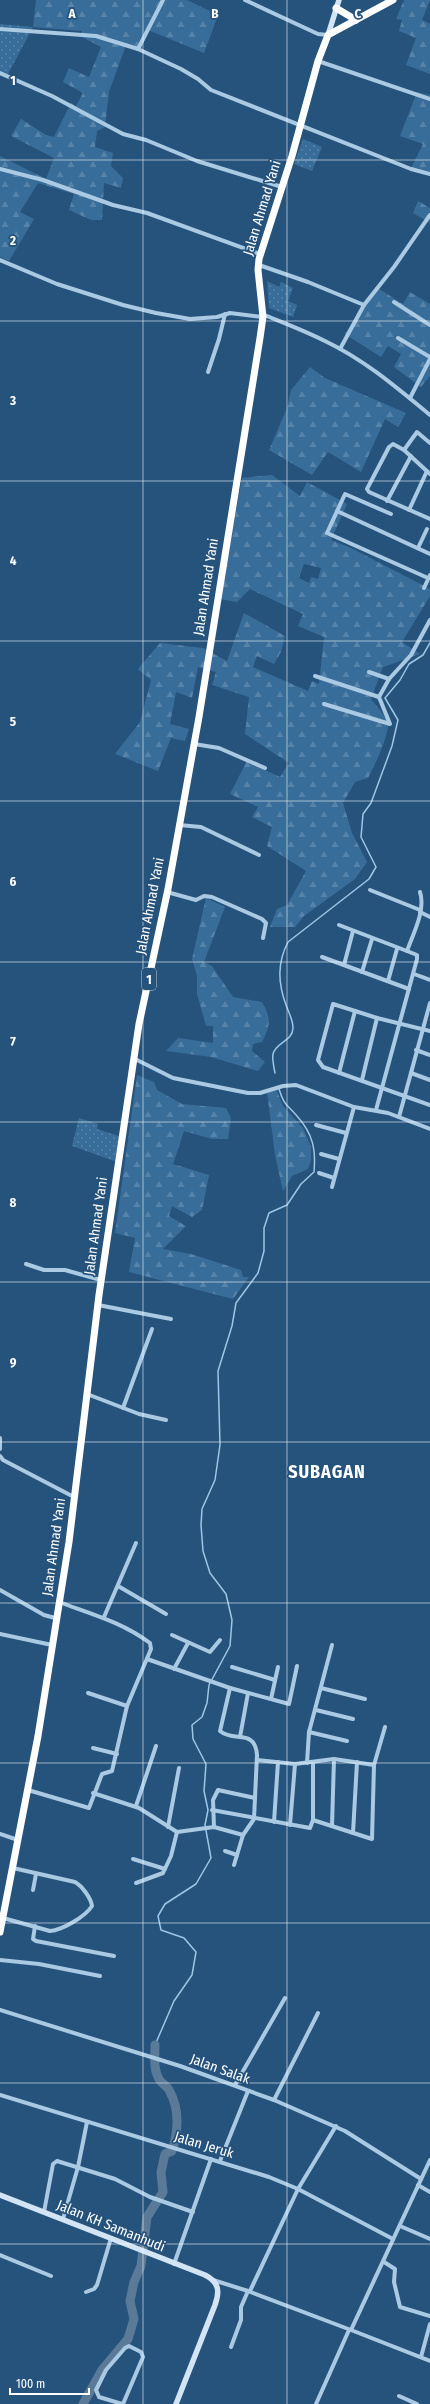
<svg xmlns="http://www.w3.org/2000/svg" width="430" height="2404" viewBox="0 0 430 2404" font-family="'Fira Sans Condensed',sans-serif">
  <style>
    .grass { fill: url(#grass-dots) }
    .forest { fill: url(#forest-firs); fill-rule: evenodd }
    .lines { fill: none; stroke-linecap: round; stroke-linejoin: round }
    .stream { stroke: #9ec6e5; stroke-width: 1.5 }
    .river { stroke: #5a7a97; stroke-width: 9 }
    .street { stroke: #aacae4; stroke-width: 4 }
    .secondary { stroke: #d3e4f4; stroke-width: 5.5 }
    .highway { stroke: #fff; stroke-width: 7 }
    .grid { fill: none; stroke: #fff; stroke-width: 1; stroke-opacity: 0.55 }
    .labels { text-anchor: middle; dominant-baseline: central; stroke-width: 3.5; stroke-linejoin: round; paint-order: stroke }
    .shield { fill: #26537c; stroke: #becbd8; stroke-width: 1 }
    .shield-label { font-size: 13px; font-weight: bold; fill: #fff }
    .street-label { font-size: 14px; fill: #fff; stroke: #26537c }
    .district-label { font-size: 18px; font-weight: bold; letter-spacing: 1px; fill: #fff; stroke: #26537c }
    .grid-label { font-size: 13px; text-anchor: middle; font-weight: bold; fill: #fff; stroke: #26537c; stroke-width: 3.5; stroke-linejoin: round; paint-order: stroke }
  </style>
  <defs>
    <pattern id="grass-dots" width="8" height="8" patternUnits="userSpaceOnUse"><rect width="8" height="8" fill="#396d99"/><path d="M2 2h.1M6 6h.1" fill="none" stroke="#5783a8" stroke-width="1.8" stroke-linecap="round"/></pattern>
    <pattern id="forest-firs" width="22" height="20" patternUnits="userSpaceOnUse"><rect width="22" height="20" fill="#396d99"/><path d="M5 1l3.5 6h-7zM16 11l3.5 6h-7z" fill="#5783a8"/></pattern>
  </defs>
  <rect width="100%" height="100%" fill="#26537c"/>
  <g class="grass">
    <polygon points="0,24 33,27 7,76 0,73"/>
    <polygon points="303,139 322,147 312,171 294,164"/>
    <polygon points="267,281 279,287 281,282 293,288 288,301 297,305 293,317 269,308"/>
    <polygon points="79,1118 98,1124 97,1129 122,1137 117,1162 72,1146"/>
  </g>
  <g class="forest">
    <polygon points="36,0 187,0 218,15 204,53 148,30 140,52 126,45 109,92 105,127 97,131 95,147 113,153 111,166 123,178 121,188 104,183 102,220 91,220 69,210 74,194 38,183 20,212 34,219 9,261 0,257 0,156 46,179 54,158 11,136 21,119 46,135 54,137 71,103 76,106 83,93 63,82 69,68 89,77 101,47 82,37 82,31 33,27"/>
    <polygon points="404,0 430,0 422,20 430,24 430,74 406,65 416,38 399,31 402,20 396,19"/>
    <polygon points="417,92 430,95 430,176 411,168 423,144 400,136"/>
    <polygon points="418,201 430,208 430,223 413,213"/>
    <polygon points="376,287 403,304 410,292 430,304 430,376 421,387 394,367 401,354 388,346 381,357 345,334"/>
    <polygon points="310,367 325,378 406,413 398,427 385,419 361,472 328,452 312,475 269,450 287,408 291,390"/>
    <path d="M 272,475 L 300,496 L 307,482 L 347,504 L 331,540 L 351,548 L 430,589 L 430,596 L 402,642 L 420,654 L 383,667 L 371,699 C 376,706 387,716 388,725 C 388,737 374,767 368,778 L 355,782 L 343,803 L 352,833 L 367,862 L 355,879 L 304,916 L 295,927 L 270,927 L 277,909 L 287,905 L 306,871 L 267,846 L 272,827 L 252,817 L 258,807 L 230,794 L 247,761 L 280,777 L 289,763 L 245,734 L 249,697 L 212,685 L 216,672 L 198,667 L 192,698 L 176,692 L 170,724 L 189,729 L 185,741 L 171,738 L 158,771 L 115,754 L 140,722 L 151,680 L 138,669 L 160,643 L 203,648 L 227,661 L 244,613 L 285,636 L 281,652 L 274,664 L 257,656 L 253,667 L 308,691 L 312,681 L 319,684 L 324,637 L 298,626 L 303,614 L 250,589 L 237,602 L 220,599 L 242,478 ZM 304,564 L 321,568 L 318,579 L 311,577 L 309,583 L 299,578 Z"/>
    <path d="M 206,898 L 225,907 L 204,962 L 212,966 L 233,997 L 262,1002 C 272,1019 270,1026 262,1042 L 253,1044 L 252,1051 L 265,1062 L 258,1071 L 211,1057 L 166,1051 L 178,1038 L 213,1043 L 213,1026 L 206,1026 L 197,994 L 197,976 L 192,959 Z"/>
    <polygon points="137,1075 154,1082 157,1090 182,1104 226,1108 231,1118 228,1139 212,1139 184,1131 173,1164 209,1175 202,1210 192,1217 172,1206 169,1216 186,1226 163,1249 191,1254 241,1270 243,1277 249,1277 233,1299 129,1272 135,1238 115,1233"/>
    <polygon points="276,1089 283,1106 303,1128 311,1147 311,1161 308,1169 292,1176 283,1191 275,1155 267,1091"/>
  </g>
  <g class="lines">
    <g class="stream">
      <path d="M 275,1073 C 274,1068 272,1059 273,1054 C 276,1042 293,1041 293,1028 C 293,1020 289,1013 286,1005 C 278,983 277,963 288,942 L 369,879 L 376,867 L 361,837 L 363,814 L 371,803 L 392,746 L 398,720 L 385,698 L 400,680 L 409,664 L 423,655 L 430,643"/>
      <path d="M 155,2045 L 174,2001 L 192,1975 L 196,1952 L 184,1938 L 161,1930 L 158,1916 L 165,1904 L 196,1884 L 211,1858 L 205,1825 L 208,1810 L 204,1791 L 206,1764 L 193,1739 L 192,1725 L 202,1717 L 207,1703 L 209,1685 L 230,1646 L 232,1620 L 226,1594 L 210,1573 L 203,1551 L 201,1525 L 202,1509 L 215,1480 L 220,1445 L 218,1371 L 232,1326 L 236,1303 L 258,1273 L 264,1251 L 264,1228 L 269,1213 L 287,1205 L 301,1184 L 314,1172 C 316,1149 313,1134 297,1116 C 286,1103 285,1107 279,1089"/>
    </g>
    <path class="river" d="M 83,2404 L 102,2370 L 128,2339 L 134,2319 L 130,2301 L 134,2282 L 141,2266 L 147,2217 L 163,2192 L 161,2172 L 165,2154 L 172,2151 C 178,2132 180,2109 169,2090 C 167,2086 161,2083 159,2079 C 153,2069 155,2056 155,2045"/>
    <g class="street">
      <polyline points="245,0 318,34 328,35"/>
      <polyline points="0,29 96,36 138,49 181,69 198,79 211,90 411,169 430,174"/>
      <polyline points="138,49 163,0"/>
      <polyline points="318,61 430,99"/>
      <polyline points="0,73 52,96 123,134 146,140 197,161 282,187"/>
      <polyline points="0,169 43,180 113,205 147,213 260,254"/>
      <polyline points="0,260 57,284 123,305 156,313 190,319 217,317 230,313 263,317"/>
      <polyline points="259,265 308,282 364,305"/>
      <polyline points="394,302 430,325"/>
      <path d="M 262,314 C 284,323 306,331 327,342 C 366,361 397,388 430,415"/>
      <polyline points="398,338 430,357"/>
      <polyline points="340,349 364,305 394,267 430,215"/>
      <polyline points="208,372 219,339 225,314"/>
      <polyline points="410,398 430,359"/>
      <polyline points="404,450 417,432 430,443"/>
      <polyline points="430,474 404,450 393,444 389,447 367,489 369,492 430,519"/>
      <polyline points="387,501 411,456"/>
      <polyline points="409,510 427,471"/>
      <polyline points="337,511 430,554"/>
      <polyline points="391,514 345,494 327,533 428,578"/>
      <polyline points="418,548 427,529"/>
      <polyline points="424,588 430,575"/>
      <polyline points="369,672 389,679"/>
      <polyline points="315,676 379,697"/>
      <polyline points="324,704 390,724 379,697 389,679 411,655 430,620"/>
      <polyline points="194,744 219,748 265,768"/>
      <polyline points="179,825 201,827 259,855"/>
      <polyline points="370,890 420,910"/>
      <polyline points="167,892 196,900 204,896 212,897 262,919 266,923 263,938"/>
      <polyline points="420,912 430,917"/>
      <polyline points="339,925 407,951"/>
      <polyline points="322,957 409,989"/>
      <polyline points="344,965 353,931"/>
      <polyline points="362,972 372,939"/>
      <polyline points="414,974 430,980"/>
      <polyline points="388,981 397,949"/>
      <polyline points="430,1031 377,1018 333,1004 318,1060 323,1067 430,1105"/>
      <polyline points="416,1050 430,1055"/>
      <polyline points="135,1059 173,1078 248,1093 260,1093 283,1086 296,1085 354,1107 388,1113 430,1129"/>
      <polyline points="339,1073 355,1011"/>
      <polyline points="411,1073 430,1080"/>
      <polyline points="362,1080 377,1018"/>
      <path d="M 376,1110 L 417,959 L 417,955 L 407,951 C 413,934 426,910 420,892"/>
      <polyline points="399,1117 430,1003"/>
      <polyline points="316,1125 346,1133"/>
      <polyline points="321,1154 339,1159"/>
      <polyline points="319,1173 334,1178"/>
      <polyline points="332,1187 354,1107"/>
      <polyline points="26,1264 44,1270 65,1270 101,1280"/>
      <polyline points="98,1305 171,1319"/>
      <polyline points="87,1394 139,1414 166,1420"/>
      <polyline points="123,1408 152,1329"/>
      <polyline points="0,1438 0,1449"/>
      <polyline points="0,1456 3,1460 74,1497"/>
      <polyline points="118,1586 166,1614"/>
      <polyline points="0,1590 44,1615 55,1618"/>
      <polyline points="104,1617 136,1543"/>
      <polyline points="0,1634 52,1645"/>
      <polyline points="172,1635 210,1652 220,1640"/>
      <polyline points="147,1659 230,1688 289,1704 297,1666"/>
      <polyline points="232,1667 275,1680"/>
      <polyline points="174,1669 188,1643"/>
      <path d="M 230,1688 L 220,1731 C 234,1743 255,1728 257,1755 L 254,1819 L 243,1835 L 234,1865"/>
      <polyline points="321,1688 365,1699"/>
      <polyline points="88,1693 127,1706"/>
      <polyline points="271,1699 278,1667"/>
      <polyline points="316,1710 353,1719"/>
      <polyline points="309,1732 347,1741"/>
      <polyline points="240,1737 248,1693"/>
      <polyline points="93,1748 117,1754"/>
      <polyline points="257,1760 295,1764 334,1759 374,1765"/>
      <polyline points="307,1763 309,1732 332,1645"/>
      <path d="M 28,1790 L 89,1808 L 102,1774 L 112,1771 L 127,1706 L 151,1649 L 150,1643 C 122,1622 91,1614 59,1602"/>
      <polyline points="93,1793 139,1808 177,1832 214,1827 243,1835"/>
      <polyline points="136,1806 156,1746"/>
      <polyline points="212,1810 310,1828 313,1820 313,1762"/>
      <polyline points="313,1820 372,1839 374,1765 385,1727"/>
      <polyline points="274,1822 278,1762"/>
      <polyline points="290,1825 295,1764"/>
      <polyline points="332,1826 334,1759"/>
      <polyline points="168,1827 179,1768"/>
      <polyline points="214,1827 213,1800 218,1790 255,1798"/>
      <polyline points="353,1833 357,1762"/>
      <polyline points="0,1834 18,1840"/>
      <polyline points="225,1851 237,1855"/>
      <polyline points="133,1859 165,1869"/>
      <polyline points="136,1883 163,1873 171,1856 177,1832"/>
      <polyline points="33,1890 36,1874"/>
      <path d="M 3,1918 L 50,1931 C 62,1930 85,1917 92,1906 C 91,1898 82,1886 75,1882 L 13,1868"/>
      <polyline points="35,1926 33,1939 36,1941 114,1956"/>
      <polyline points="0,1960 39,1964 100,1976"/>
      <polyline points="0,2010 180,2066 274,2100 345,2131 421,2179"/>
      <polyline points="235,2085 285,1998"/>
      <polyline points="0,2095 269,2177 298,2189 393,2239"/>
      <polyline points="274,2100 318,2013"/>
      <polyline points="220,2161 248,2091"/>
      <polyline points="418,2185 430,2192"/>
      <polyline points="44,2212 53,2164 57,2161 115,2179 150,2197 193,2212"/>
      <polyline points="63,2219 78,2167 87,2122"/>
      <polyline points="400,2226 430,2239"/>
      <polyline points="0,2255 51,2276"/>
      <polyline points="384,2262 395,2269 394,2282 400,2307 430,2316"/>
      <polyline points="174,2264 211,2159"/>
      <polyline points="213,2280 248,2291 351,2330 430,2160"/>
      <polyline points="250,2291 298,2189 336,2126"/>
      <polyline points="86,2292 94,2289 97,2285 111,2238"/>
      <polyline points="351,2330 430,2361"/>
      <polyline points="231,2347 241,2320 241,2307 248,2291"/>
      <polyline points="421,2357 430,2324"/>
      <polyline points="399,2396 417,2404"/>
      <polyline points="122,2404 99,2397 96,2390 106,2370 125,2348 129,2346 141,2352 143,2357 123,2404"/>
      <polyline points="316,2404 349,2330"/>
    </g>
    <g class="secondary">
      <polyline points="328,35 339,0"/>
      <path d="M 0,2195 L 205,2275 C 219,2282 220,2291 215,2305 L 176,2404"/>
    </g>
    <g class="highway">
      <polyline points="336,8 356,20"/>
      <polyline points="0,1932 38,1736 69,1542 99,1295 139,1024 168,889 199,717 260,338 263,317 258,270 259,259 292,156 318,61 328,35 393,0"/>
    </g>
  </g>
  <path class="grid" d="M 143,0 L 143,2404M 287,0 L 287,2404M 0,160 L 430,160M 0,321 L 430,321M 0,481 L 430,481M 0,641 L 430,641M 0,801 L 430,801M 0,962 L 430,962M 0,1122 L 430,1122M 0,1282 L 430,1282M 0,1442 L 430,1442M 0,1603 L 430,1603M 0,1763 L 430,1763M 0,1923 L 430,1923M 0,2083 L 430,2083M 0,2244 L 430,2244"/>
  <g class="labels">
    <rect class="shield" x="142" y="968" width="14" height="22" rx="3"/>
    <g class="shield-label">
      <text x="149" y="979">1</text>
    </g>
    <g class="street-label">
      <text transform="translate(262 208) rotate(-73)">Jalan Ahmad Yani</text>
      <text transform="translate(206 587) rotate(-81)">Jalan Ahmad Yani</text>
      <text transform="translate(150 906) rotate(-79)">Jalan Ahmad Yani</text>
      <text transform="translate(96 1226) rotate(-82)">Jalan Ahmad Yani</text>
      <text transform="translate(54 1547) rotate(-82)">Jalan Ahmad Yani</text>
      <text transform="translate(220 2069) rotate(20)">Jalan Salak</text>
      <text transform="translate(204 2145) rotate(17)">Jalan Jeruk</text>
      <text transform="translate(111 2226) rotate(22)">Jalan KH Samanhudi</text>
    </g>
    <g class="district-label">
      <text x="327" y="1472">SUBAGAN</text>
    </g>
  </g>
  <g class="grid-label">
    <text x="72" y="18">A</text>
    <text x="215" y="18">B</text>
    <text x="358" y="18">C</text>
    <text x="13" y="85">1</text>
    <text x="13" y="245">2</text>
    <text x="13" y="405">3</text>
    <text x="13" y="565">4</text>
    <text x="13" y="726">5</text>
    <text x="13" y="886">6</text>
    <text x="13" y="1046">7</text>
    <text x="13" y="1207">8</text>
    <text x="13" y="1367">9</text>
  </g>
  <path d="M10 2388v6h79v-6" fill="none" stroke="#ffffff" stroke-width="2"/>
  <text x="16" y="2388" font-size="12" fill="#ffffff" stroke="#26537c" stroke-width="3" paint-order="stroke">100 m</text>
</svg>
